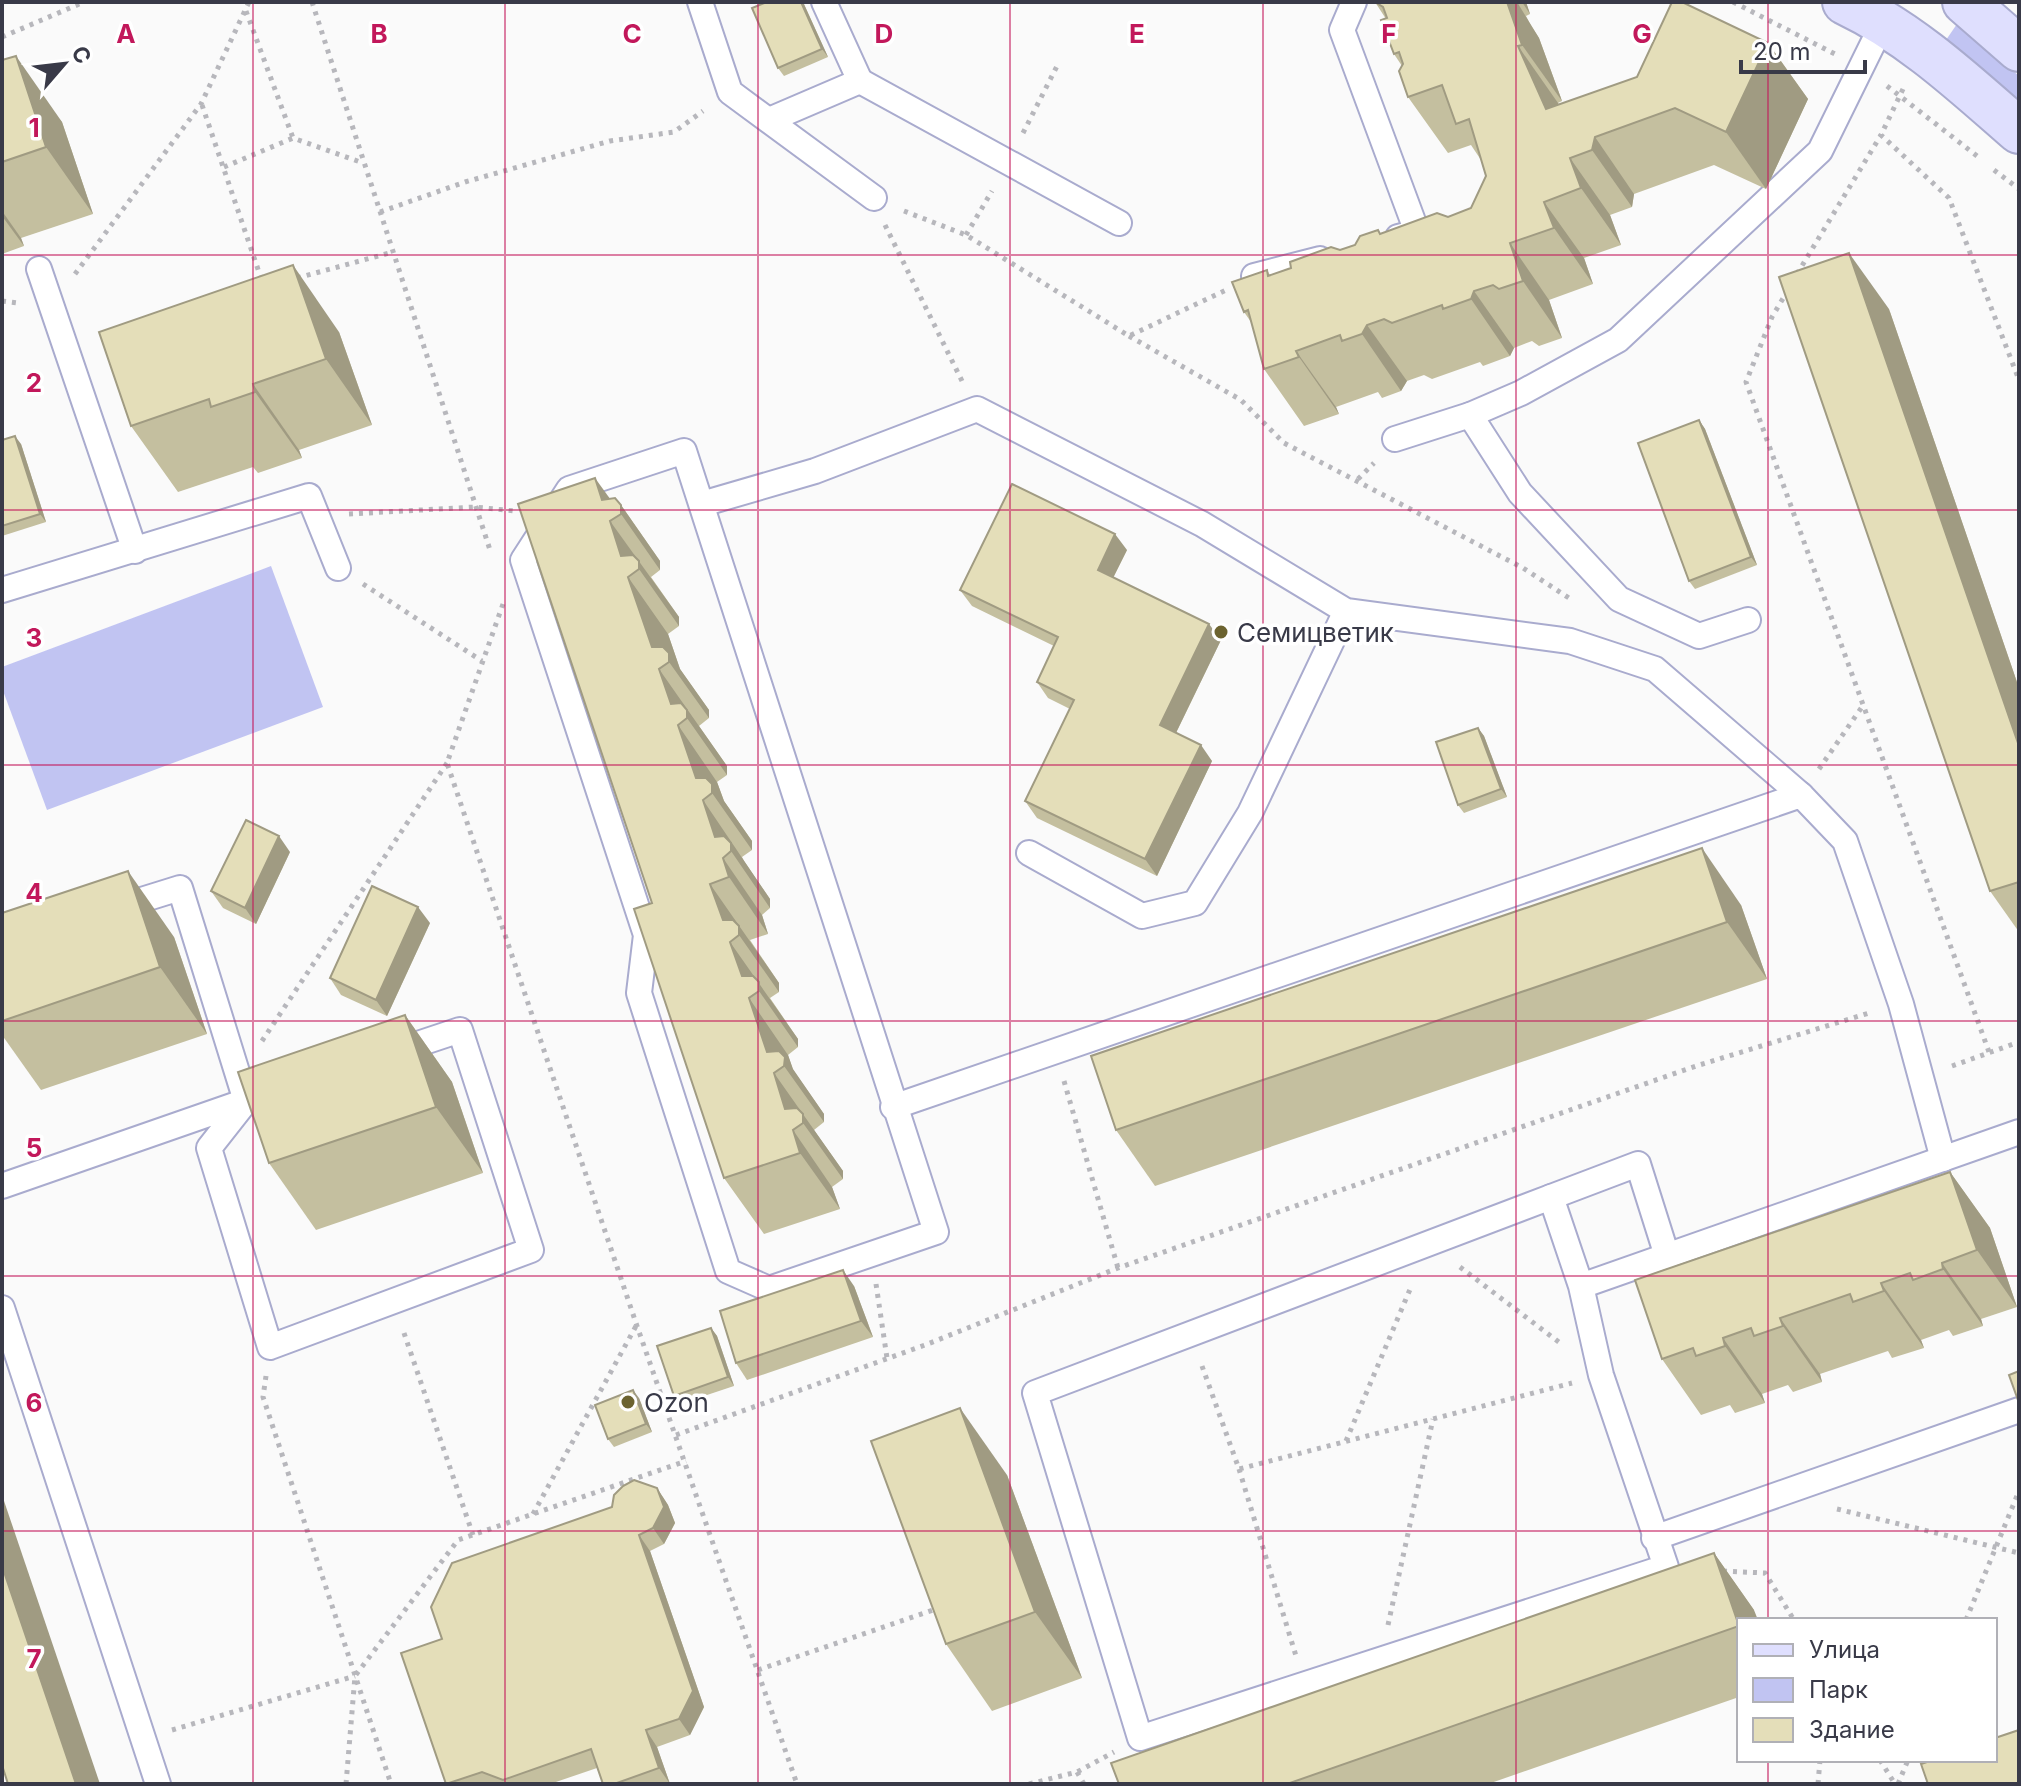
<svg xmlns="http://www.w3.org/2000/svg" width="2021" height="1786" viewBox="0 0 2021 1786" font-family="Inter,sans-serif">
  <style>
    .green { fill: #c1c4f2 }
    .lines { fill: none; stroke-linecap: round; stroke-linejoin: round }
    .service-casing { stroke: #a9abce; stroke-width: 28 }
    .secondary-casing { stroke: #a9abce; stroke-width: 48 }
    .path { stroke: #b7b7bc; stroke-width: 5; stroke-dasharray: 4 6; stroke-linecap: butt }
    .service { stroke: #fff; stroke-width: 24 }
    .secondary { stroke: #dfdffe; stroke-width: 44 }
    .wall { fill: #c4bf9f }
    .shaded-wall { fill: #a09b82 }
    .building { fill: #e4deb9; stroke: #a09b82; stroke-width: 2 }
    .grid { fill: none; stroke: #c2185b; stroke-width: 2; stroke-opacity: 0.55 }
    .poi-dot { fill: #6c6330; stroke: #fff; stroke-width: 3 }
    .labels { text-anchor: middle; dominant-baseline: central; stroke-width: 7; stroke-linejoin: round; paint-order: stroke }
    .poi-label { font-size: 26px; fill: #393a48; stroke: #fff; text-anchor: start }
    .grid-label { font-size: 26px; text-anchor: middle; font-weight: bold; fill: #c2185b; stroke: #fff; stroke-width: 7; stroke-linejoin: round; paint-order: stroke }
  </style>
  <rect width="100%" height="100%" fill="#fafafa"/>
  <g class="green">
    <polygon points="1957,24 2019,76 2019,103 1946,40"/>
    <polygon points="271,566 323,707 47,810 2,688 2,667"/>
  </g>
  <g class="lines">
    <defs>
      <g id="service">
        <polyline points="700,2 730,92 874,198"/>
        <polyline points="1354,2 1342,30 1417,232 1398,237"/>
        <polyline points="860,81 1119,223"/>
        <polyline points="769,120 860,81 824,2"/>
        <polyline points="39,269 135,551"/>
        <polyline points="1254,276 1320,259"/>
        <polyline points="1395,439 1470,415"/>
        <polygon points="684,451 936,1232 769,1289 728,1271 639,993 646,935 523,560 569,489"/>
        <polyline points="702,504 815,471 977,409 1202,524 1346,611 1570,641 1655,669 1801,795"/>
        <polyline points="2,590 309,496 338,568"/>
        <polyline points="1748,620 1699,636 1619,599 1520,493 1470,415 1521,393 1618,340 1820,151 1884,21"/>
        <polyline points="1029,853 1142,916 1195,903 1250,813 1346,611"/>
        <polyline points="119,907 180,888 246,1101 276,1091"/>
        <polyline points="893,1107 1801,795 1845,841 1901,1004 1943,1159"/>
        <polyline points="2,1186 246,1101 209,1148 270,1347 531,1250 460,1030 394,1052"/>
        <polyline points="1551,1197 1638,1164 1667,1256"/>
        <polyline points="1581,1286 1601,1375 1666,1567 1140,1738 1035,1393 1551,1197 1581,1286 2019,1132"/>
        <polyline points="2,1308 158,1784"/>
        <polyline points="1654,1538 2019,1410"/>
      </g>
      <g id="secondary">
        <path d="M 1845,2 C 1912,34 1964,83 2019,131"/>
        <polyline points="1965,2 2019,49"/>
      </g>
    </defs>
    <use href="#service" class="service-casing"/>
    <use href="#secondary" class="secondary-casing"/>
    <g class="path">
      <polyline points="312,2 491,553"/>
      <polyline points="1733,2 1835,54"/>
      <polyline points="246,11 293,138"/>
      <polyline points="2,37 84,2"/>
      <polyline points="1887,86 1977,156"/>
      <polyline points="1903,89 1881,135 1949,198 2019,380"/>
      <polyline points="202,105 262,281"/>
      <polyline points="1023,133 1057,66"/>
      <polyline points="224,167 293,138 363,163"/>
      <polyline points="1994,170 2019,189"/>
      <polyline points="904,211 966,235 1129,336 1226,290"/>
      <polyline points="380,212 465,182 610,141 674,132 703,111"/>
      <polyline points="885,225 962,381"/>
      <polyline points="966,235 992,191"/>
      <polyline points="75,274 201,104 249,2"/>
      <polyline points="1797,274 1881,135"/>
      <polyline points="297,278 393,252"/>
      <polyline points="1788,290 1772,317 1746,382 1989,1052"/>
      <polyline points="2,301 17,303"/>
      <polyline points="1129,336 1241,400 1284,443 1523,568 1569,598"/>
      <polyline points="1358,479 1374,463"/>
      <polyline points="349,514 475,507 515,511"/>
      <polyline points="363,584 482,661"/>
      <polyline points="503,604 447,763 637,1326 797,1784"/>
      <polyline points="1819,769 1864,704"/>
      <polyline points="262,1041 447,763"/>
      <polyline points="1952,1066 2019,1042"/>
      <polyline points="1064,1081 1118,1268"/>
      <polyline points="1460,1267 1560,1343"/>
      <polyline points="876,1284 887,1358"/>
      <polyline points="404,1333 473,1535"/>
      <polyline points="1202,1366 1239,1469 1572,1383"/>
      <polyline points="266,1376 263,1397 391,1784"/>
      <polyline points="676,1435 925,1345 1118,1268 1696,1066 1869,1013"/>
      <polyline points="1346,1441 1411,1287"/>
      <polyline points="1239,1469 1296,1656"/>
      <polyline points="1837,1509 2019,1553"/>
      <polyline points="533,1514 636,1326"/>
      <polyline points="1723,1571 1765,1573 1794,1620"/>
      <polyline points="1966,1620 2019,1491"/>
      <polyline points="1388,1625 1433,1419"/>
      <polyline points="758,1670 939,1608"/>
      <polyline points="172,1730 355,1676"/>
      <polyline points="1880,1760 1895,1784"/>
      <polyline points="1077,1772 1084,1784"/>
      <polyline points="346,1784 355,1676 458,1540 686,1461"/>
      <polyline points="1029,1784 1077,1772 1114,1752"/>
      <polyline points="1818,1784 1820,1760"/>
      <polyline points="1898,1784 1908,1760"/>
    </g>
    <use href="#service" class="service"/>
    <use href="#secondary" class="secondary"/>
  </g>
  <g class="wall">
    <polygon points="803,2 828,57 784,76 778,68"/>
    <polygon points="1375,2 1526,2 1530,14 1526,16 1530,24 1539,38 1562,101 1558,103 1559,105 1768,43 1808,99 1766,189 1714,165 1634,194 1632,207 1610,215 1621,245 1584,258 1593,284 1549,300 1562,338 1539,346 1532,341 1514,348 1510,356 1483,366 1480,362 1432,379 1424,375 1407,381 1401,391 1382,398 1378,392 1336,407 1339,414 1304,426 1264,369 1251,322 1244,312 1267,270 1270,275 1355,245 1381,233 1448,217 1471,208 1486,176 1481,160 1471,145 1448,153 1408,97 1402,66 1394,54 1386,19"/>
    <polygon points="2,60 62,122 93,214 21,238 24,246 2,254"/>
    <polygon points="1889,309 2019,688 2019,932 1990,891"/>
    <polygon points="339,332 372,425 299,450 302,458 258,473 253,467 178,492 131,426"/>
    <polygon points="1699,420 1705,429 1757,565 1695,589 1689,581"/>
    <polygon points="2,440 21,444 46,522 2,536"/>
    <polygon points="610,499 621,505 660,561 660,570 651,577 679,617 679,626 668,634 680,669 709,710 709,718 699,726 727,766 727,775 717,782 724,801 752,841 752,850 742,857 744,861 770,899 770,908 762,915 768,934 750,940 779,983 779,992 770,998 798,1039 798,1047 788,1055 793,1070 824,1114 824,1122 814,1130 843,1171 843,1179 832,1187 840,1209 764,1234 724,1178 652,903 518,504"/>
    <polygon points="1127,550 1113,578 1221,640 1176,733 1212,761 1157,876 1037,818 1025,801 1070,709 1048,698 1037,682 1054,646 972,606 960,590"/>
    <polygon points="1478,728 1484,736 1507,797 1464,813 1458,805"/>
    <polygon points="290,852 256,924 223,908 211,891"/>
    <polygon points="1741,905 1767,979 1155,1186 1116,1130"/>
    <polygon points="2,913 174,937 207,1034 41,1090 2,1035"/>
    <polygon points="430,923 387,1016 341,995 330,978"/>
    <polygon points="405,1015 452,1082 483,1173 316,1230 269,1163"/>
    <polygon points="1950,1172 1990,1228 2017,1307 1981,1319 1983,1326 1953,1336 1949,1330 1921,1340 1924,1348 1892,1358 1888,1351 1820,1374 1822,1382 1793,1392 1788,1385 1762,1394 1765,1403 1735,1413 1730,1405 1701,1415 1662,1359"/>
    <polygon points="854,1286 873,1337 747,1380 736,1363"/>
    <polygon points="711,1328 717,1336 734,1386 680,1404 674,1396"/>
    <polygon points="639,1398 652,1432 614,1447 608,1439"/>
    <polygon points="1007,1475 1082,1678 992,1711 946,1644"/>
    <polygon points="657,1488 668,1505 675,1523 664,1544 650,1551 704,1707 690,1735 657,1747 670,1784 603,1784 597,1768 550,1784 446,1784 442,1639 612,1507"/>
    <polygon points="1714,1553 1754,1610 1739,1620 1739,1697 1488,1784 1119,1784"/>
  </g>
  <g class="shaded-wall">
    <polygon points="801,2 803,2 828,57 822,49"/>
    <polygon points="1507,2 1517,2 1539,38 1562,101 1522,45"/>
    <polygon points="1522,2 1526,2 1530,14"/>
    <polygon points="1768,43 1808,99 1766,189 1726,132"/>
    <polygon points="1518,46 1558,103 1580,155 1546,109"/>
    <polygon points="16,56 62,122 93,214 46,147"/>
    <polygon points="1595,137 1634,194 1632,207 1592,150"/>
    <polygon points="1570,158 1610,215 1621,245 1581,188"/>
    <polygon points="1544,202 1584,258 1593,284 1554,228"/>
    <polygon points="2,211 21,238 24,246 2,216"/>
    <polygon points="1510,243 1549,300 1562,338 1523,281"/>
    <polygon points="1849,253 1889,309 2019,688 2019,746"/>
    <polygon points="293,265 339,332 372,425 326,359"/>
    <polygon points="1474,291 1514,348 1510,356 1471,299"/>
    <polygon points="1367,325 1407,381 1401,391 1362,334"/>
    <polygon points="1296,351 1336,407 1339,414 1299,357"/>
    <polygon points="253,384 299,450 302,458 255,392"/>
    <polygon points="1699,420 1705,429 1757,565 1751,557"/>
    <polygon points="15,436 21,444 46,522 40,514"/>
    <polygon points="595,478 621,514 602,500"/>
    <polygon points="621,505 660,561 660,570 621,514"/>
    <polygon points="610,521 679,617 679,626 639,569 621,556"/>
    <polygon points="1115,534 1127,550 1109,586 1098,570"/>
    <polygon points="628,577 668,634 680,669 709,710 709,718 669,662 652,647"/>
    <polygon points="1209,624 1221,640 1172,741 1160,725"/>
    <polygon points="659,669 727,766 727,775 687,718 671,704"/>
    <polygon points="678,725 717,782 724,801 752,841 752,850 712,793 696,778"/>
    <polygon points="1478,728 1484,736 1507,797 1501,789"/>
    <polygon points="1201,745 1212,761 1157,876 1145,859"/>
    <polygon points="703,800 770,899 770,908 731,851 715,837"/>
    <polygon points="279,836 290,852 256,924 245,908"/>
    <polygon points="1702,848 1741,905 1767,979 1727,922"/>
    <polygon points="723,858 762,915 768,934 729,877"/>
    <polygon points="128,871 174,937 207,1034 160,967"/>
    <polygon points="710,884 779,983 779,992 739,935 723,920"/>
    <polygon points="418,907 430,923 387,1016 376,1000"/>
    <polygon points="730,942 798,1039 798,1047 759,991 742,976"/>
    <polygon points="749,998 788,1055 793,1069 824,1114 824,1122 784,1066 767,1052"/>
    <polygon points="405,1015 452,1082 483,1173 436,1107"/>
    <polygon points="774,1073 843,1171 843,1179 803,1123 785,1109"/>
    <polygon points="793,1130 832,1187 840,1209 800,1153"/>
    <polygon points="1950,1172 1990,1228 2017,1307 1977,1250"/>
    <polygon points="1942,1263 1981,1319 1983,1326 1943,1269"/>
    <polygon points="843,1270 854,1286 873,1337 861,1321"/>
    <polygon points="1881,1283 1921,1340 1924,1348 1884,1291"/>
    <polygon points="1780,1318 1820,1374 1822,1382 1783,1326"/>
    <polygon points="711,1328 717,1336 734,1386 728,1377"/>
    <polygon points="1723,1338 1762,1394 1765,1403 1725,1346"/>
    <polygon points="633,1390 639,1398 652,1432 646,1424"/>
    <polygon points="960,1408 1007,1475 1082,1678 1035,1612"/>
    <polygon points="657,1488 668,1505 675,1523 664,1544 653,1528"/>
    <polygon points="2,1495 100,1784 76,1784 2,1566"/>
    <polygon points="639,1535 650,1551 704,1707 690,1735 679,1719"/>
    <polygon points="1714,1553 1754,1610 1758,1620 1739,1620 1739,1624"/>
    <polygon points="646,1730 657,1747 670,1784 659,1768"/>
  </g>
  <g class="building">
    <polygon points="767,2 801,2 822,49 778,68 752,8"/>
    <polygon points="1375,2 1507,2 1522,45 1518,46 1546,109 1637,77 1672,2 1682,2 1768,43 1726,132 1675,108 1595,137 1592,150 1570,158 1581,188 1544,202 1554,228 1510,243 1523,281 1499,289 1493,285 1474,291 1471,299 1443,309 1442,305 1392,323 1384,319 1367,325 1362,334 1342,341 1340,335 1296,351 1299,357 1264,369 1248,310 1244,312 1232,282 1267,270 1268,276 1291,268 1290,262 1331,247 1340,250 1355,245 1360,236 1378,230 1380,234 1437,213 1448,217 1471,208 1486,176 1469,119 1456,124 1442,85 1408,97 1399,71 1403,64 1399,52 1394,54 1381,20 1387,18 1383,7"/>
    <polygon points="16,56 46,147 2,162 2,60"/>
    <polygon points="1849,253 2019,746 2019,882 1990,891 1779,277"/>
    <polygon points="293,265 326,359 253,384 255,392 211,407 209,399 131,426 99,332"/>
    <polygon points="1699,420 1751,557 1689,581 1638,443"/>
    <polygon points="15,436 40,514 2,526 2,440"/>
    <polygon points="595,478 602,500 615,498 621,505 621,514 610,521 621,556 633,555 639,561 639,569 628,577 652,647 663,647 669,653 669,662 659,669 671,704 681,703 687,710 687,718 678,725 696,778 706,778 712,784 712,793 703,800 715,837 724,836 731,843 731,851 723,858 729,877 710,884 723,920 733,920 739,926 739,935 730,942 742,976 753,976 759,982 759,991 749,998 767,1052 779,1051 785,1057 784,1066 774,1073 785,1109 797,1108 803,1114 803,1123 793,1130 800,1153 724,1178 634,909 652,903 518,504"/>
    <polygon points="1012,484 1115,534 1098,570 1209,624 1160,725 1201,745 1145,859 1025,801 1074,700 1037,682 1058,637 960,590"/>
    <polygon points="1478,728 1501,789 1458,805 1436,742"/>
    <polygon points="246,820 279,836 245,908 211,891"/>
    <polygon points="1702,848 1727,922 1116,1130 1091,1056"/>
    <polygon points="128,871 160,967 2,1021 2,913"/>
    <polygon points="372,886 418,907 376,1000 330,978"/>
    <polygon points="405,1015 436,1107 269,1163 238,1072"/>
    <polygon points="1950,1172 1977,1250 1942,1263 1943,1269 1913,1280 1910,1273 1881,1283 1884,1291 1853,1302 1850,1294 1780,1318 1783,1326 1754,1336 1751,1328 1723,1338 1725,1346 1696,1356 1693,1348 1662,1359 1635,1280"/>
    <polygon points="843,1270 861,1321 736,1363 720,1311"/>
    <polygon points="711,1328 728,1377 674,1396 657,1346"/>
    <polygon points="2019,1371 2019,1403 2009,1375"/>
    <polygon points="633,1390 646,1424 608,1439 595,1405"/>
    <polygon points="960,1408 1035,1612 946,1644 871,1441"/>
    <polygon points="634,1480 657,1488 664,1507 653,1528 639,1535 693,1691 679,1719 646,1730 659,1768 614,1784 603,1784 591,1749 503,1780 482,1772 446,1784 401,1653 442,1639 431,1607 452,1563 612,1507 614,1495 623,1486"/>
    <polygon points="1714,1553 1739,1626 1287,1784 1119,1784 1111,1763"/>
    <polygon points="2,1566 76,1784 8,1784 2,1765"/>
    <polygon points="2019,1730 2019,1784 1928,1784 1921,1764 1933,1760 1995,1760 1995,1738"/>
  </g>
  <path class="grid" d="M 253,2 L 253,1784M 505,2 L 505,1784M 758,2 L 758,1784M 1010,2 L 1010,1784M 1263,2 L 1263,1784M 1516,2 L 1516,1784M 1768,2 L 1768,1620M 2,255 L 2019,255M 2,510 L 2019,510M 2,765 L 2019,765M 2,1021 L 2019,1021M 2,1276 L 2019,1276M 2,1531 L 2019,1531M 1768,1760 L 1768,1784"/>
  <g class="poi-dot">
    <circle cx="1221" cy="632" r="8"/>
    <circle cx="628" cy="1402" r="8"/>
  </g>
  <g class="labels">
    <g class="poi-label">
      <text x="1237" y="632">Семицветик</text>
      <text x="644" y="1402">Ozon</text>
    </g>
  </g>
  <g class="grid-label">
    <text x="126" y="43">A</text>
    <text x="379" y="43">B</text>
    <text x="632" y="43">C</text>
    <text x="884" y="43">D</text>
    <text x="1137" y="43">E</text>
    <text x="1389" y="43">F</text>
    <text x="1642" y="43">G</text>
    <text x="34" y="137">1</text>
    <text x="34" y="392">2</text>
    <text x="34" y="647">3</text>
    <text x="34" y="902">4</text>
    <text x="34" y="1157">5</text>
    <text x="34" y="1412">6</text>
    <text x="34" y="1668">7</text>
  </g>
  <rect width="2021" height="1786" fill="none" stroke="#393a48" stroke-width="8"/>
  <rect x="1737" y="1618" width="260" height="144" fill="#ffffff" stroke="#b0b0b6" stroke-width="2"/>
  <rect x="1753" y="1644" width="40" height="12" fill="#dfdffe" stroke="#b0b0b6" stroke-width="2"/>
  <text x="1809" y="1658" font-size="24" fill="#393a48">Улица</text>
  <rect x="1753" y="1678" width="40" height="24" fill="#c1c4f2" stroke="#b0b0b6" stroke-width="2"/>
  <text x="1809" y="1698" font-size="24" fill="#393a48">Парк</text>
  <rect x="1753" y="1718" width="40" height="24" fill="#e4deb9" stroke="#b0b0b6" stroke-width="2"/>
  <text x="1809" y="1738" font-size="24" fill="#393a48">Здание</text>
  <g transform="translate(64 64) rotate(62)" stroke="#ffffff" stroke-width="6" paint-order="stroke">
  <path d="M0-6L14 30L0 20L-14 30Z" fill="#393a48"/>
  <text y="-12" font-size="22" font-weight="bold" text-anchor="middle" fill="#393a48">С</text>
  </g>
  <path d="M1741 60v12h124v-12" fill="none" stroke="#393a48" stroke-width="4"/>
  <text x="1753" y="60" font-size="24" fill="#393a48" stroke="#ffffff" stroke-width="6" paint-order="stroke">20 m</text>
</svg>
